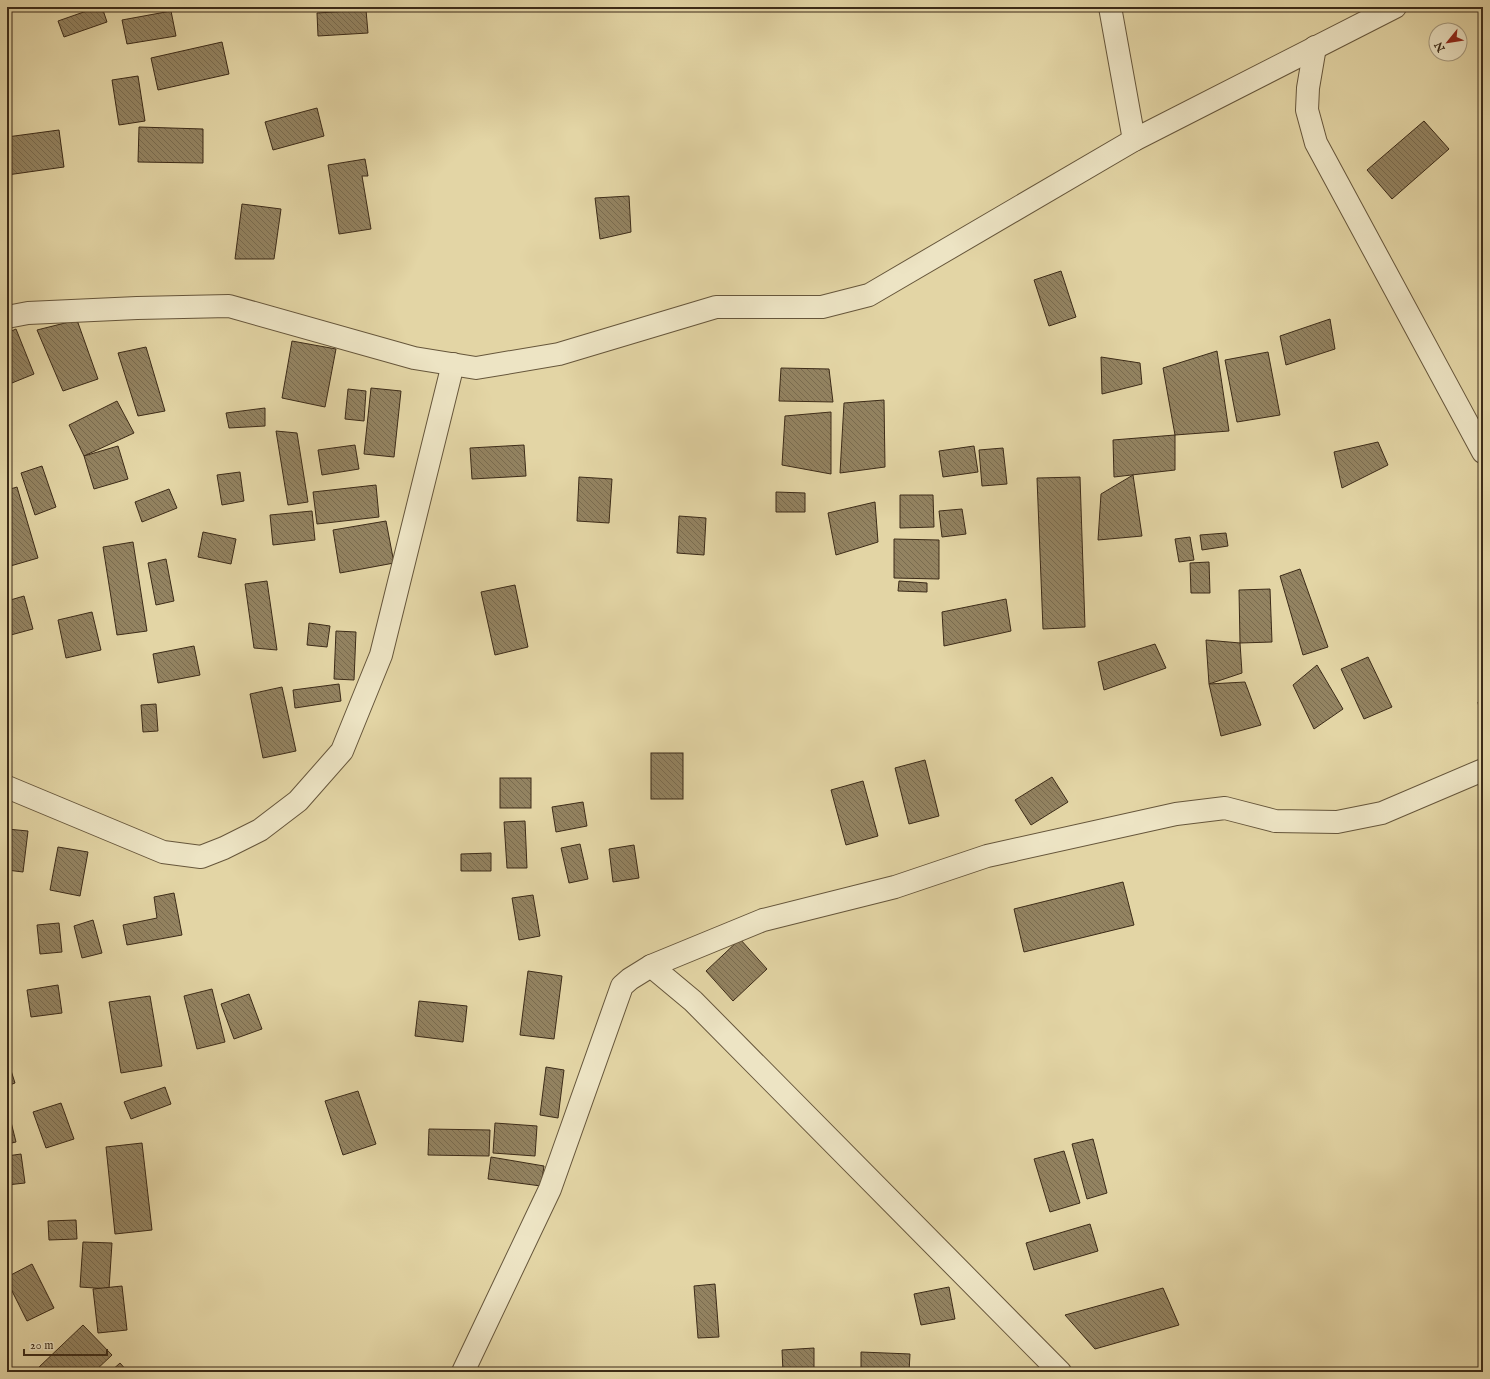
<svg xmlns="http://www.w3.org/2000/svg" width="1490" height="1379" viewBox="0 0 1490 1379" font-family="'IM FELL English',serif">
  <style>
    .building { fill: url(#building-back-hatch); stroke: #3c2b18 }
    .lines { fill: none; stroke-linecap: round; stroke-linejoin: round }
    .minor-casing { stroke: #66563b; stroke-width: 24 }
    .minor { stroke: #ede4c4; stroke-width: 22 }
  </style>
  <defs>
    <pattern id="building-back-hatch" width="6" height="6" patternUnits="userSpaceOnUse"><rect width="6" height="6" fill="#938361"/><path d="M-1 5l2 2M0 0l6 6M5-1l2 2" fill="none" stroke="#796b4f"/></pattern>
  </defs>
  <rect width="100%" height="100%" fill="#e3d5a5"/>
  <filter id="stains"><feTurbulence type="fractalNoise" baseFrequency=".005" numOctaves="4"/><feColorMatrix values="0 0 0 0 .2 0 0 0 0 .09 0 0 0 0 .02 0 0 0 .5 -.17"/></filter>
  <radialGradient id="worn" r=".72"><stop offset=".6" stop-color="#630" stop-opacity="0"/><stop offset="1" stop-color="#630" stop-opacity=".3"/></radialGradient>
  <g class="building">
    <polygon points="98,7 102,7 107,22 64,37 58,21"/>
    <polygon points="366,10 368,33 318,36 317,13"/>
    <polygon points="171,11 176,36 127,44 122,20"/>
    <polygon points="222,42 229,74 158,90 151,58"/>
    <polygon points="138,76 145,121 119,125 112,80"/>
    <polygon points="317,108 324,136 273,150 265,122"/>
    <polygon points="1424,121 1449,149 1392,199 1367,170"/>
    <polygon points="139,127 203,129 203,163 138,162"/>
    <polygon points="59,130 64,167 7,175 7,137"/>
    <polygon points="365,159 368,176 362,176 371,229 339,234 328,165"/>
    <polygon points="629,196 631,232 600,239 595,198"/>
    <polygon points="242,204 281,209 274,259 235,259"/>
    <polygon points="1061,271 1076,317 1049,326 1034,280"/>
    <polygon points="1330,319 1335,349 1286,365 1280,336"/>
    <polygon points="77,320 98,379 63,391 37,330"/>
    <polygon points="16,329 34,374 7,385 7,333"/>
    <polygon points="292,341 336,349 325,407 282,398"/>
    <polygon points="146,347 165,411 138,416 118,353"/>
    <polygon points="1217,351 1229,431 1175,435 1163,368"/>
    <polygon points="1268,352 1280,415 1237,422 1225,360"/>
    <polygon points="1101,357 1140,363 1142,384 1102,394"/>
    <polygon points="781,368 829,369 833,402 779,401"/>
    <polygon points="371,388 401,391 394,457 364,454"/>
    <polygon points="348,389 366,391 364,421 345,419"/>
    <polygon points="884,400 885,467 840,473 844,403"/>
    <polygon points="117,401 134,433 84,456 69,425"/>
    <polygon points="265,408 265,426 229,428 226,413"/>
    <polygon points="831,412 831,474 782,465 785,416"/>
    <polygon points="276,431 297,433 308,502 288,505"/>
    <polygon points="1175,435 1175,470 1114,477 1113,440"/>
    <polygon points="1378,442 1388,465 1342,488 1334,452"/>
    <polygon points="355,445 359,469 322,475 318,450"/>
    <polygon points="524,445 526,476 472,479 470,448"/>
    <polygon points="118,446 128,479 94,489 84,456"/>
    <polygon points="974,446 978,472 943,477 939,451"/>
    <polygon points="1003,448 1007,484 982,486 979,450"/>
    <polygon points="42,466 56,507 35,515 21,473"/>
    <polygon points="240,472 244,501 222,505 217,475"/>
    <polygon points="1133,475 1142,536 1098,540 1101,494"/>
    <polygon points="579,477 612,479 609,523 577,521"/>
    <polygon points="1080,477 1085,627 1043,629 1037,478"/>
    <polygon points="376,485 379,517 317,524 313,492"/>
    <polygon points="17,487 38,558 7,567 7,490"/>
    <polygon points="169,489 177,508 142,522 135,502"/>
    <polygon points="776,492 805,493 805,512 776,512"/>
    <polygon points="900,495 933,495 934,527 900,528"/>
    <polygon points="875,502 878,542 836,555 828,513"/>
    <polygon points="962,509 966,534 942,537 939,511"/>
    <polygon points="312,511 315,540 273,545 270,515"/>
    <polygon points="679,516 706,518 704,555 677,553"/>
    <polygon points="386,521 394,563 340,573 333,530"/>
    <polygon points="203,532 236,539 231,564 198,557"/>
    <polygon points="1226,533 1228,546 1202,550 1200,535"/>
    <polygon points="1190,537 1194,560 1179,562 1175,539"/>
    <polygon points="894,539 939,540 939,579 894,578"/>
    <polygon points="133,542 147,631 117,635 103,547"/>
    <polygon points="166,559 174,601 156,605 148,563"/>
    <polygon points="1209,562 1210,593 1191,593 1190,563"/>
    <polygon points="1300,569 1328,647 1303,655 1280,576"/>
    <polygon points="267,581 277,650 254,648 245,584"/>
    <polygon points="899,581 927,583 927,592 898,591"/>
    <polygon points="515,585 528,647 495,655 481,592"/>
    <polygon points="1270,589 1272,642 1240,643 1239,590"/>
    <polygon points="24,596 33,629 7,636 7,601"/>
    <polygon points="1006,599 1011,631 944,646 942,612"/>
    <polygon points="92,612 101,650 66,658 58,620"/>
    <polygon points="309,623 330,626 327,647 307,645"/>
    <polygon points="336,631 356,632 354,680 334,679"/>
    <polygon points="1206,640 1240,643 1242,673 1209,684"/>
    <polygon points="1155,644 1166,668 1104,690 1098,662"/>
    <polygon points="194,646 200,675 158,683 153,654"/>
    <polygon points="1368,657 1392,707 1364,719 1341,669"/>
    <polygon points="1317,665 1343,709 1314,729 1293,685"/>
    <polygon points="1245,682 1261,725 1221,736 1209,684"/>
    <polygon points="339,684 341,701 295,708 293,690"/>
    <polygon points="282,687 296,751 263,758 250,694"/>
    <polygon points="1483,701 1483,732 1478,702"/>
    <polygon points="156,704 158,731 143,732 141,705"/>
    <rect x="651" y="753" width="32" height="46"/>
    <polygon points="925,760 939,816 909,824 895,768"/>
    <polygon points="1052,777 1068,802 1031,825 1015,800"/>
    <rect x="500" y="778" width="31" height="30"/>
    <polygon points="863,781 878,836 846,845 831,790"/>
    <polygon points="583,802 587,826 556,832 552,807"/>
    <polygon points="525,821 527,868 507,868 504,822"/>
    <polygon points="7,829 28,831 23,872 7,870"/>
    <polygon points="580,844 588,879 569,883 561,848"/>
    <polygon points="634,845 639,878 613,882 609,849"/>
    <polygon points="58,847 88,852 80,896 50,890"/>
    <polygon points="491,853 491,871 461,871 461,854"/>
    <polygon points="1123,882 1134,925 1024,952 1014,909"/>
    <polygon points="174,893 182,935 127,945 123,925 157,918 154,897"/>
    <polygon points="533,895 540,936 519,940 512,898"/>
    <polygon points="93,920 102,953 82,958 74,926"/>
    <polygon points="59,923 62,952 40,954 37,925"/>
    <polygon points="740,939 767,969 733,1001 706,971"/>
    <polygon points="528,971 562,976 554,1039 520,1035"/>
    <polygon points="58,985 62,1013 31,1017 27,990"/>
    <polygon points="212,989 225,1042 197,1049 184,996"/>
    <polygon points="249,994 262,1029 234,1039 221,1004"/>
    <polygon points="150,996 162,1066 121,1073 109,1002"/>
    <polygon points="419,1001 467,1006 463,1042 415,1036"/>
    <polygon points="7,1058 15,1083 7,1086"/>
    <polygon points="546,1067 564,1070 558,1118 540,1115"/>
    <polygon points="165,1087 171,1104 131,1119 124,1102"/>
    <polygon points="358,1091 376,1144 343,1155 325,1101"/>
    <polygon points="61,1103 74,1139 46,1148 33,1112"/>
    <polygon points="11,1122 16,1142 7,1144 7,1123"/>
    <polygon points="495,1123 537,1126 535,1156 493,1153"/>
    <polygon points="429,1129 490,1130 489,1156 428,1155"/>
    <polygon points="1093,1139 1107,1193 1087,1199 1072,1144"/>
    <polygon points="142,1143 152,1230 115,1234 106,1147"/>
    <polygon points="1064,1151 1080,1203 1050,1212 1034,1159"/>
    <polygon points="21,1154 25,1183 7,1185 7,1156"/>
    <polygon points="491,1157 544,1166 541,1186 488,1179"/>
    <polygon points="76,1220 77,1239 49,1240 48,1221"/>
    <polygon points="1090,1224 1098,1251 1034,1270 1026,1243"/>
    <polygon points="83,1242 112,1243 109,1289 80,1287"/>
    <polygon points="32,1264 54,1308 27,1321 7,1281 7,1277"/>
    <polygon points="715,1284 719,1337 698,1338 694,1286"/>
    <polygon points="122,1286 127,1330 98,1333 93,1289"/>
    <polygon points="949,1287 955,1319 921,1325 914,1294"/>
    <polygon points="1163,1288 1179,1325 1095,1349 1065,1315"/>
    <polygon points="83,1325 112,1355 94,1372 42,1372 38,1368"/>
    <polygon points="814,1348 814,1372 783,1372 782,1350"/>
    <polygon points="861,1352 910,1354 909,1372 861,1372"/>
    <polygon points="120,1363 128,1372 110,1372"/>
    <polygon points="710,1368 710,1372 688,1372 688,1369"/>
  </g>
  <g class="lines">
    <defs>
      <g id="minor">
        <polyline points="1110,7 1134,140"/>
        <polyline points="1315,47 1308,88 1307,110 1316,143 1483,452"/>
        <polyline points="7,317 28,313 137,308 229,306 414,358 476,368 559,354 716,307 822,307 869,295 1134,140 1395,7"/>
        <polyline points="7,787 163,852 201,857 224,848 260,830 298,801 342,751 381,655 453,364"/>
        <polyline points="651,966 763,920 895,887 987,856 1176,814 1225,808 1275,821 1337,822 1382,813 1483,770"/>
        <polyline points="463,1372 550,1189 622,986 630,979 651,966 693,1001 1060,1372"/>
      </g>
    </defs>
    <use href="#minor" class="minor-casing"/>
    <use href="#minor" class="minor"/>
  </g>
  <rect width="1490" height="1379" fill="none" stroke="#e3d5a5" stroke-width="24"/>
  <rect x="8" y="8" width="1474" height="1363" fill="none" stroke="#3c2b18" stroke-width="2"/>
  <rect x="12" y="12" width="1466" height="1355" fill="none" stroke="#3c2b18"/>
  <g transform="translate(1448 42) rotate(240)"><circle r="19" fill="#ede4c4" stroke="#a69a7f"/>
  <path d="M0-3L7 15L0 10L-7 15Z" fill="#8f2418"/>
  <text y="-6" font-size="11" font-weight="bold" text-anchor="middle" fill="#3c2b18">N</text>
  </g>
  <path d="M24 1349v6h83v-6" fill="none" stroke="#3c2b18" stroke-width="2"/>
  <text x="30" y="1349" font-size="12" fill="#3c2b18" stroke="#ede4c4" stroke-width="3" paint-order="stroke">20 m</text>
  <rect width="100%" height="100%" filter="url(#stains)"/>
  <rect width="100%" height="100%" fill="url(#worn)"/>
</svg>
